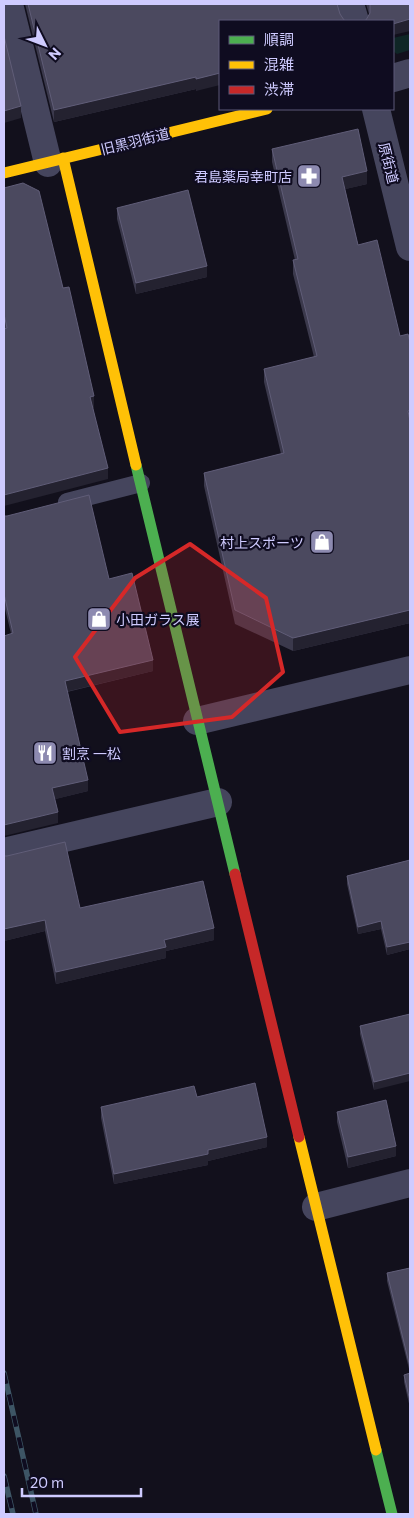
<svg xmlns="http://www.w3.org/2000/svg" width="414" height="1518" viewBox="0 0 414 1518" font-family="Commissioner,'Noto Sans JP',sans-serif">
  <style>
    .green { fill: #0f2626 }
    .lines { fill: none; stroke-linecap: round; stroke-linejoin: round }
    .lane { stroke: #45455d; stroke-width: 18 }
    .street { stroke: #45455d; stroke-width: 28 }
    .fast { stroke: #4caf50; stroke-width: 11 }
    .slow { stroke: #ffc107; stroke-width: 11 }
    .jam { stroke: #c62828; stroke-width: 11 }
    .rail-casing { stroke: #3d5565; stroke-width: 5.5 }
    .rail { stroke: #0f0c20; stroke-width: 4; stroke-dasharray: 11; stroke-linecap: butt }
    .wall { fill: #3b394c }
    .shaded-wall { fill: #242230 }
    .building { fill: #4b495f; stroke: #605d78 }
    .marked { fill: #d62828; fill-opacity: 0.2; stroke: #d62828; stroke-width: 4; stroke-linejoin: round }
    .labels { text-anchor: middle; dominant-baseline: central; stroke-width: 4.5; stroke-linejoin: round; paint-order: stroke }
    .street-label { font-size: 14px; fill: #cfcbff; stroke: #0f0c20 }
    .poi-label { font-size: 14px; fill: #cfcbff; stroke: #0f0c20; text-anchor: end }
  </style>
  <rect width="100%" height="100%" fill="#12101c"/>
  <polygon class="green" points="410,34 410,50 397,54 393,51 393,38"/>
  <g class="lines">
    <polyline class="lane" points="67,502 141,483"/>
    <g class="street">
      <polyline points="9,4 48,163"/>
      <polyline points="350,4 355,21"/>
      <polyline points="393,78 410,73"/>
      <polyline points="376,109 410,247"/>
      <polyline points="197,721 410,670"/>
      <polyline points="4,852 218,802"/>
      <polyline points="316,1207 410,1183"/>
    </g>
    <g class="fast">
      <polyline points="136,465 235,874"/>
      <polyline points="376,1450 392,1514"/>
    </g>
    <g class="slow">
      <polyline points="63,158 136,465"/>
      <polyline points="4,173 267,109"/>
      <polyline points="299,1137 376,1450"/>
    </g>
    <polyline class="jam" points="235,874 299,1137"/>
    <defs>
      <g id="rail">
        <polyline points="4,1373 36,1514"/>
        <polyline points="4,1476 13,1514"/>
      </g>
    </defs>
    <use href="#rail" class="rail-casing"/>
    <use href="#rail" class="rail"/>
  </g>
  <g class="wall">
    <polygon points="25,4 337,4 196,91 196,89 54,122"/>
    <polygon points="366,4 410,4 366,20 369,14"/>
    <polygon points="272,149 367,184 345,189 358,245 400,336 410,342 410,623 293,651 235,624 204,486 204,473 281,454 264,382 264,369 314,357 293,274 293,260 295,260 272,162"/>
    <polygon points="4,188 63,288 94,408 93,408 108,479 4,328"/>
    <polygon points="117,208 207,277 136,294 117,219"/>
    <polygon points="4,516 109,579 153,671 67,692 88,791 55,799 58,823 4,605"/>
    <polygon points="4,856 80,908 214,940 166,951 166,958 56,984 45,931 4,941"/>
    <polygon points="410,860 410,949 387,955 381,929 358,934 347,884 347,876"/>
    <polygon points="410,1014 374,1090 360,1034 360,1026"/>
    <polygon points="197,1097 267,1147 208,1161 208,1165 114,1184 101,1118 101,1107"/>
    <polygon points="337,1112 396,1156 348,1168 337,1122"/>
    <polygon points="410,1268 410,1408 404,1382 404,1375 410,1373 387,1281 387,1273"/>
  </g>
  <g class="shaded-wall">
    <polygon points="410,19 410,31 393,35 393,24"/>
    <polygon points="220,73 220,85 196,91 196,79"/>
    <polygon points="196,77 196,89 54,122 54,110"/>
    <polygon points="21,106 21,118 4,123 4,111"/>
    <polygon points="367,171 367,184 342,190 342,177"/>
    <polygon points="207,266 207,277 136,294 136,283"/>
    <polygon points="94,396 94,408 90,408 90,397"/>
    <polygon points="410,410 410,424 408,411"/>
    <polygon points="108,468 108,479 4,506 4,495"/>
    <polygon points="410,610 410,623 293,651 293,638"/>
    <polygon points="153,660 153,671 65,692 65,681"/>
    <polygon points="88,780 88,791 52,800 52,788"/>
    <polygon points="58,812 58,823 4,836 4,825"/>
    <polygon points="45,920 45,931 4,941 4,929"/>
    <polygon points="381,921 381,929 358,934 358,927"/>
    <polygon points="214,928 214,940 166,951 166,958 56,984 56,972 164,940"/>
    <polygon points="410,942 410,949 387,955 387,947"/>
    <polygon points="410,1073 410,1081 374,1090 374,1082"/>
    <polygon points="267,1137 267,1147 208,1161 208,1165 114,1184 114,1174 208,1150"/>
    <polygon points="396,1146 396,1156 348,1168 348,1157"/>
  </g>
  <g class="building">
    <polygon points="28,4 337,4 340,14 344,20 346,21 220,21 220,73 196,79 196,77 54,110"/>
    <polygon points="370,4 410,4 410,19 393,24 393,21 364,21 366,20 370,13"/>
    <polygon points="4,36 21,106 4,111"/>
    <polygon points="358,129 367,171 342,177 358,245 377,240 400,336 408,334 410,342 410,410 408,411 410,421 410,610 293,638 235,610 204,473 284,453 264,369 317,356 293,260 298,259 272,149"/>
    <polygon points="23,183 39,191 63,288 69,287 94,396 90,397 108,468 4,495 4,329 7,328 4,314 4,188"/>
    <polygon points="188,190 207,266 136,283 117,208"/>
    <polygon points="89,495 109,579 132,573 153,660 65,681 88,780 52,788 58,812 4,825 4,636 13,633 4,594 4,516 7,516"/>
    <polygon points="65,842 80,908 203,881 214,928 164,940 166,947 56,972 45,920 4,929 4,856 7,856"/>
    <polygon points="410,860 410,942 387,947 381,921 358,927 347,876"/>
    <polygon points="410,1014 410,1073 374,1082 360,1026"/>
    <polygon points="255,1083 267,1137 208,1150 208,1154 114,1174 101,1107 194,1086 197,1097"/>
    <polygon points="386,1100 396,1146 348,1157 337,1112"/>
    <polygon points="410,1268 410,1367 387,1273"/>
    <polygon points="410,1373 410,1401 404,1375"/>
  </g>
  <path class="marked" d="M 190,544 L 266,598 L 283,672 L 232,717 L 120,732 L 75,657 L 135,578 Z"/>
  <defs>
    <symbol id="pharmacy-square" viewBox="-11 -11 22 22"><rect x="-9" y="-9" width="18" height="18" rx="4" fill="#8d8ab0" stroke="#0f0c20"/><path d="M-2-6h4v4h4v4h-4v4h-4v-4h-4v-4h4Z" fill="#fff"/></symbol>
    <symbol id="shop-square" viewBox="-11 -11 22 22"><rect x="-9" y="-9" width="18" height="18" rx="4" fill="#8d8ab0" stroke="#0f0c20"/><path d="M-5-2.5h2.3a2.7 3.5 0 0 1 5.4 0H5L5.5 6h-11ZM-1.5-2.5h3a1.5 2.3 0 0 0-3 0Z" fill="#fff"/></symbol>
    <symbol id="restaurant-square" viewBox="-11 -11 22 22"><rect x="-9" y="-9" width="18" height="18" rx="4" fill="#8d8ab0" stroke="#0f0c20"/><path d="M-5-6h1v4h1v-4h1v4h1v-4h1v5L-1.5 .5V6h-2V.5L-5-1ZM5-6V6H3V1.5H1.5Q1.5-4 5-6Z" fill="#fff"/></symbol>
  </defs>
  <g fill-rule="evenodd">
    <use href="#pharmacy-square" x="295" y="162" width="28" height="28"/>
    <use href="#shop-square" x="308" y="528" width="28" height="28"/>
    <use href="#shop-square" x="85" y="605" width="28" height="28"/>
    <use href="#restaurant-square" x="31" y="739" width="28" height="28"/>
  </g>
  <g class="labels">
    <g class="street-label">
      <text transform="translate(135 141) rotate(-14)">旧黒羽街道</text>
      <text transform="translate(389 163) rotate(76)">原街道</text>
    </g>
    <g class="poi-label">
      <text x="292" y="176">君島薬局幸町店</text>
      <text x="304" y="542">村上スポーツ</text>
      <text x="116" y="619" text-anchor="start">小田ガラス展</text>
      <text x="62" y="753" text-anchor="start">割烹 一松</text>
    </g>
  </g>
  <rect width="414" height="1518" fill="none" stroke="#cfcbff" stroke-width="10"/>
  <rect x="219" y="20" width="175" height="90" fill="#0f0c20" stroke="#5c5879"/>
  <rect x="229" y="36" width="25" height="8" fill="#4caf50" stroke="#5c5879"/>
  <text x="264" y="45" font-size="15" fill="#cfcbff">順調</text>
  <rect x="229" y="61" width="25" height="8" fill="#ffc107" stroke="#5c5879"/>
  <text x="264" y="70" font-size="15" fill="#cfcbff">混雑</text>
  <rect x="229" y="86" width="25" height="8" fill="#c62828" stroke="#5c5879"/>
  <text x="264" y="95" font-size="15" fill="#cfcbff">渋滞</text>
  <g transform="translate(45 45) rotate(132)" stroke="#0f0c20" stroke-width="4" paint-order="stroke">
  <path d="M0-4L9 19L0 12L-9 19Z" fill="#cfcbff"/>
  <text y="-8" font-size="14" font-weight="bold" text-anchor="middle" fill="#cfcbff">N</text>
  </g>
  <path d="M22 1488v8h119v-8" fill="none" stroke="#cfcbff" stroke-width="2.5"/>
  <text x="30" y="1488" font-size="15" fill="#cfcbff" stroke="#0f0c20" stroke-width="4" paint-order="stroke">20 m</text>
</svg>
